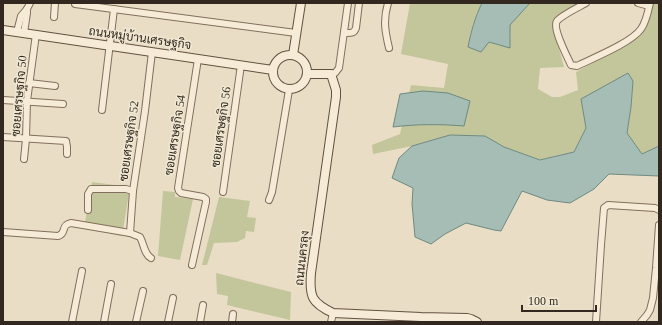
<svg xmlns="http://www.w3.org/2000/svg" width="662" height="325" viewBox="0 0 662 325" font-family="'Times New Roman',Sarabun,serif">
  <style>
    .green { fill: #c2c69a }
    .water { fill: #a6bdb5; stroke: #6e8a82 }
    .lines { fill: none; stroke-linecap: round; stroke-linejoin: round }
    .street-casing { stroke: #826f5d; stroke-width: 8 }
    .secondary-casing { stroke: #635140; stroke-width: 10 }
    .street { stroke: #f5ebd7; stroke-width: 6 }
    .secondary { stroke: #f5ebd7; stroke-width: 8 }
    .labels { text-anchor: middle; dominant-baseline: central; stroke-width: 3; stroke-linejoin: round; paint-order: stroke }
    .street-label { font-size: 12px; fill: #33281f; stroke: #f1e8d3 }
  </style>
  <rect width="100%" height="100%" fill="#e9ddc5"/>
  <g class="green">
    <polygon points="410,3 482,3 477,13 470,35 489,42 510,25 530,3 579,3 555,17 552,23 564,67 540,68 538,89 552,97 560,97 578,90 576,72 634,40 644,29 651,3 659,3 659,146 642,154 627,133 631,107 633,81 581,99 586,128 574,152 540,160 504,147 485,136 450,135 412,146 373,154 372,145 400,134 411,85 444,88 448,64 401,54"/>
    <polygon points="92,182 130,187 122,236 84,228"/>
    <polygon points="163,191 175,192 175,197 193,199 180,260 158,256"/>
    <polygon points="219,197 250,201 247,217 256,218 254,232 246,231 245,238 237,242 214,243 207,265 202,265"/>
    <polygon points="216,273 291,292 290,320 227,305 228,296 217,294"/>
  </g>
  <g class="water">
    <path d="M 482,3 L 530,3 L 510,25 L 510,48 L 489,42 L 481,52 L 468,47 C 471,32 475,17 482,3 Z"/>
    <polygon points="628,73 633,81 631,107 627,133 642,154 659,146 659,176 609,174 594,189 570,203 547,200 522,191 501,231 494,230 466,223 445,234 431,244 415,237 412,204 413,188 392,178 399,158 412,146 450,135 485,136 504,147 540,160 574,152 586,128 581,99"/>
    <path d="M 423,91 L 448,93 L 470,101 L 464,126 C 440,124 417,124 393,127 L 400,94 Z"/>
  </g>
  <g class="lines">
    <defs>
      <g id="street">
        <path d="M 388,3 C 383,20 385,31 389,48"/>
        <path d="M 586,3 C 579,7 562,15 557,21 C 552,28 567,56 571,65 L 577,66 C 593,58 631,43 641,29 C 646,22 648,12 650,3"/>
        <polyline points="638,3 649,6"/>
        <polyline points="75,4 296,33"/>
        <polyline points="54,17 55,3"/>
        <polyline points="17,32 21,16 27,9 30,3"/>
        <polyline points="24,33 27,13 27,9"/>
        <path d="M 344,33 C 350,33 354,34 356,28 L 359,3"/>
        <polyline points="331,74 335,73 339,68 348,3"/>
        <polyline points="29,83 55,86"/>
        <polyline points="3,100 63,104"/>
        <polyline points="102,110 114,9"/>
        <polyline points="3,137 66,141 67,147 67,154"/>
        <polyline points="24,159 26,139 27,101 36,34"/>
        <polyline points="223,192 241,65"/>
        <polyline points="269,200 272,192 289,90"/>
        <polyline points="88,210 88,194 91,189 126,189 133,191"/>
        <path d="M 3,232 L 58,236 C 67,234 60,225 71,223 L 130,233 L 140,237 C 144,244 144,254 151,258"/>
        <polyline points="130,233 133,191 145,111 152,52"/>
        <polyline points="192,265 206,202 206,199 203,197 181,193 179,191 178,188 198,59"/>
        <polyline points="72,322 82,271"/>
        <polyline points="104,322 111,284"/>
        <polyline points="136,322 143,291"/>
        <polyline points="168,322 173,298"/>
        <polyline points="200,322 203,305"/>
        <polyline points="232,322 233,314"/>
        <polyline points="331,322 333,313"/>
        <polyline points="596,322 601,245 604,208 608,205 655,208 659,210"/>
        <polyline points="641,322 647,315 650,310 653,298 656,268 659,225"/>
      </g>
      <g id="secondary">
        <polyline points="3,30 273,70"/>
        <circle cx="290" cy="72" r="17"/>
        <polyline points="293,55 301,3"/>
        <path d="M 308,74 L 331,74 L 336,90 L 336,97 L 311,273 C 309,297 312,303 333,313 L 421,317 L 467,318 L 471,319 L 477,322"/>
      </g>
    </defs>
    <use href="#street" class="street-casing"/>
    <use href="#secondary" class="secondary-casing"/>
    <use href="#street" class="street"/>
    <use href="#secondary" class="secondary"/>
  </g>
  <g class="labels">
    <g class="street-label">
      <text transform="translate(140 38) rotate(8)">ถนนหมู่บ้านเศรษฐกิจ</text>
      <text transform="translate(19 96) rotate(-85)">ซอยเศรษฐกิจ 50</text>
      <text transform="translate(221 127) rotate(-82)">ซอยเศรษฐกิจ 56</text>
      <text transform="translate(175 135) rotate(-81)">ซอยเศรษฐกิจ 54</text>
      <text transform="translate(129 141) rotate(-82)">ซอยเศรษฐกิจ 52</text>
      <text transform="translate(302 258) rotate(-84)">ถนนนครลุง</text>
    </g>
  </g>
  <rect width="662" height="325" fill="none" stroke="#33281f" stroke-width="8"/>
  <path d="M522 305v6h74v-6" fill="none" stroke="#33281f" stroke-width="2"/>
  <text x="528" y="305" font-size="12" fill="#33281f" stroke="#f1e8d3" stroke-width="3" paint-order="stroke">100 m</text>
</svg>
